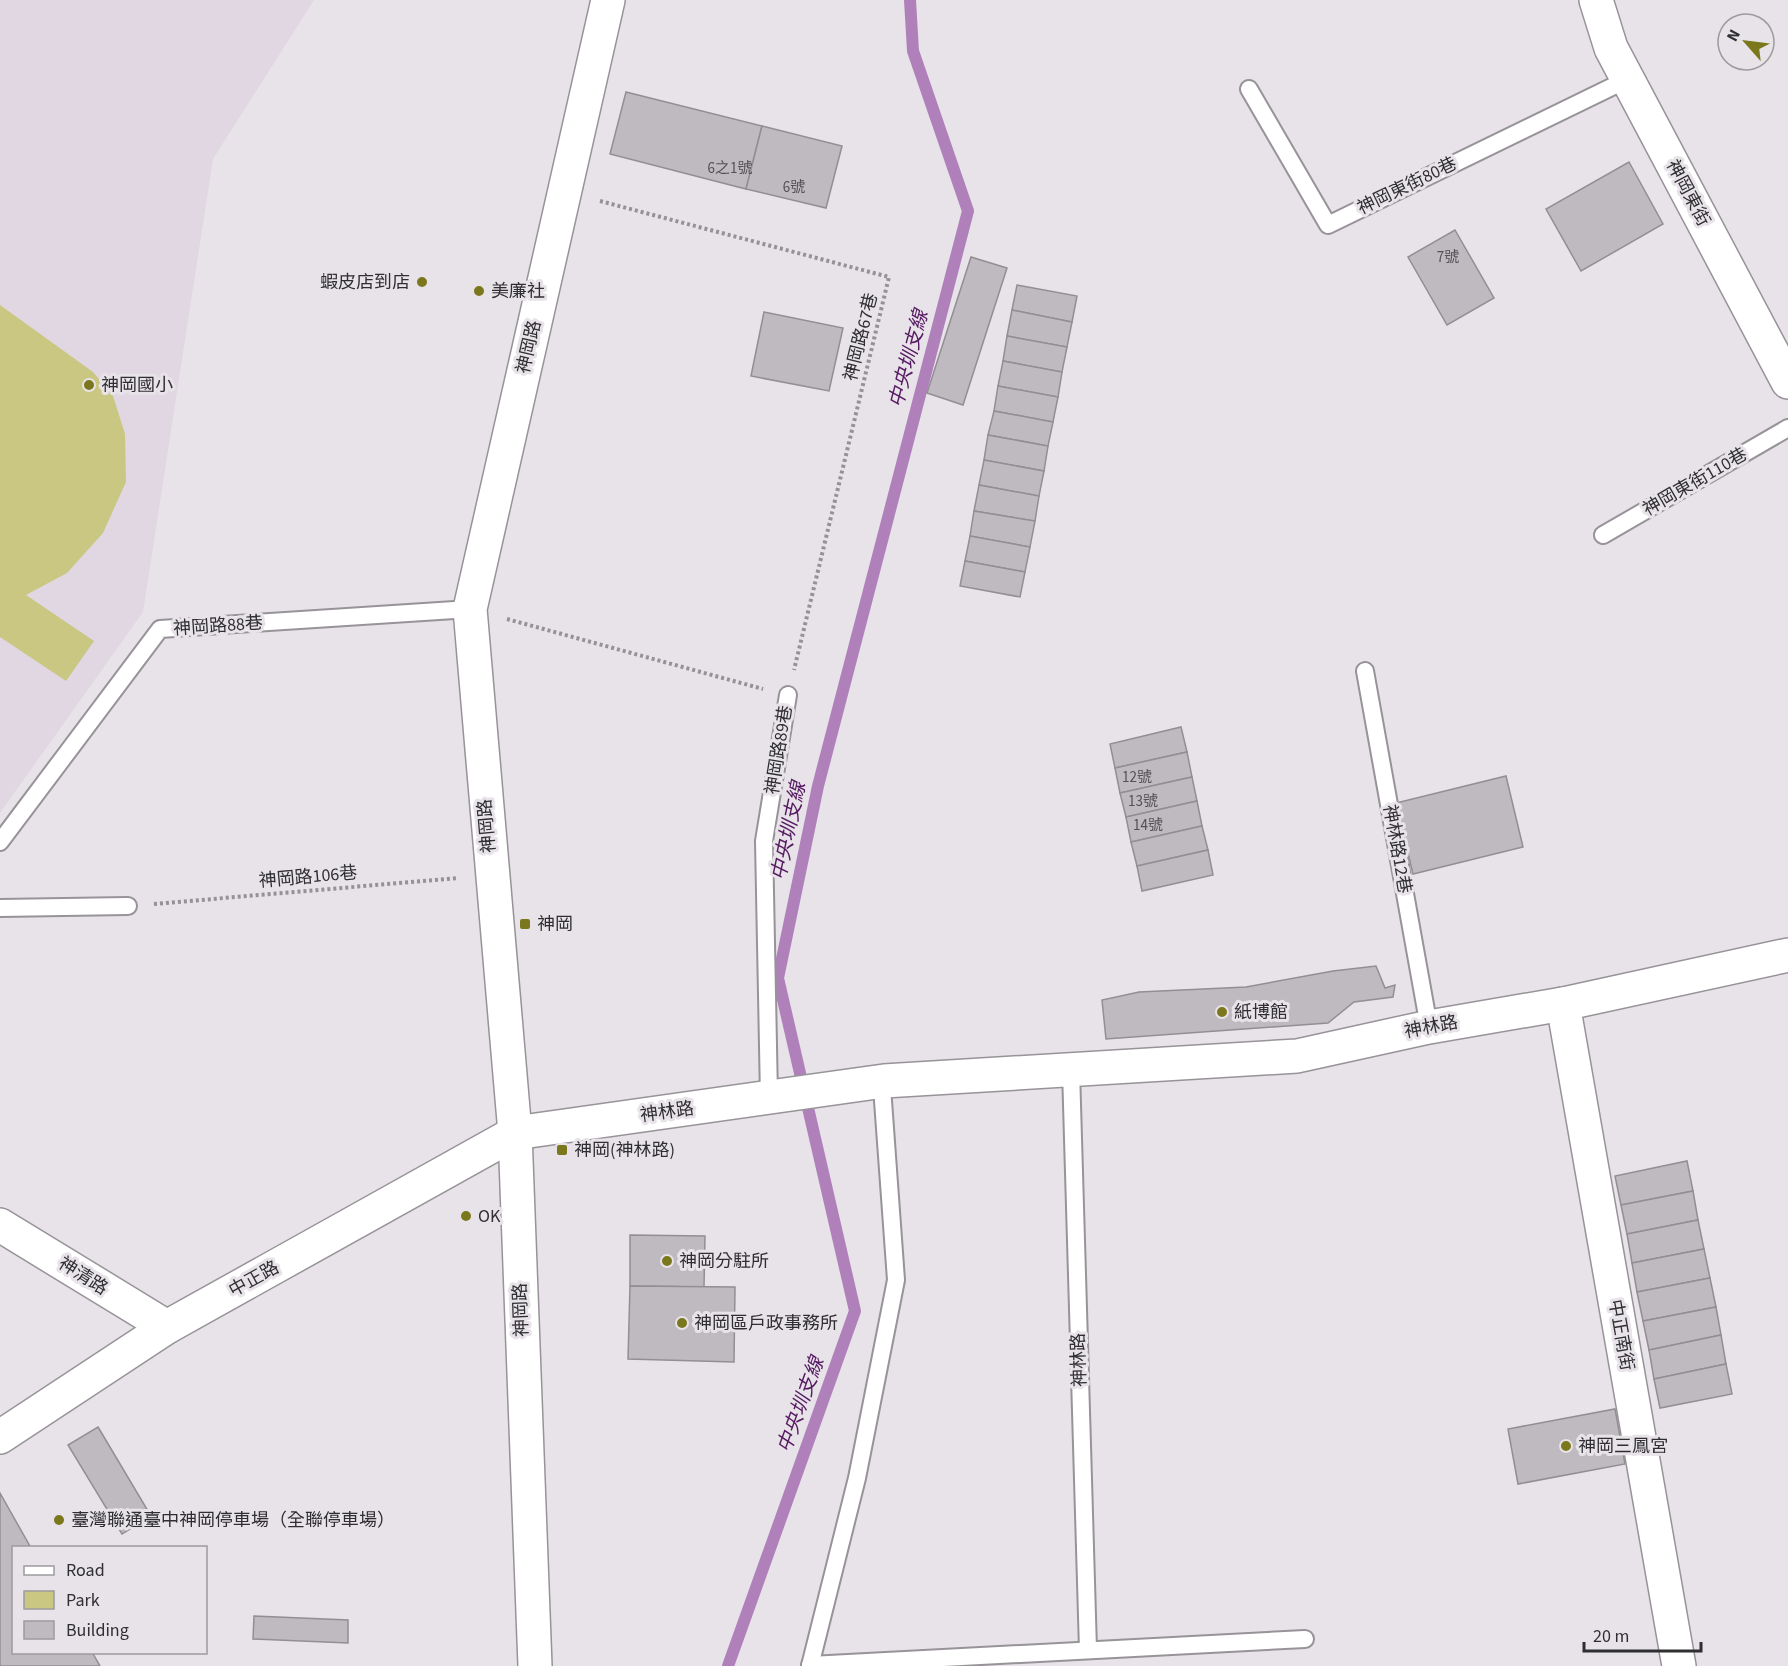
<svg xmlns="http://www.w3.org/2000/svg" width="1788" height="1666" viewBox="0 0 1788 1666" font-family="'Source Sans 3','Noto Sans TC',sans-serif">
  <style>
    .built { fill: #e1d7e3 }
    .green { fill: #c9c781 }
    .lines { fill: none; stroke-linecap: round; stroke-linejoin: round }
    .stream { stroke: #b080bb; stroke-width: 12 }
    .building { fill: #bfbac0; stroke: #928e93; stroke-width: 1.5 }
    .service-casing { stroke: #979398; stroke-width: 20 }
    .minor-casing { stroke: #979398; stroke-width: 36 }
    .tertiary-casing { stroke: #979398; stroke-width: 36 }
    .path { stroke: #949295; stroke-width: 4; stroke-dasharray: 3 3; stroke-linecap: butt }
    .service { stroke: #fff; stroke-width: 16 }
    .minor { stroke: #fff; stroke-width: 33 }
    .tertiary { stroke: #fff; stroke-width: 33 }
    .poi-dot { fill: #7b771c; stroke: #e7e3e8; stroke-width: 2 }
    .labels { text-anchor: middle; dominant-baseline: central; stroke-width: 6; stroke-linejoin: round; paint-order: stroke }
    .number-label { font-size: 15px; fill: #535154 }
    .street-label { font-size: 18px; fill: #2f2e30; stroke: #e7e3e8 }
    .poi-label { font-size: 18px; fill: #2f2e30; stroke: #e7e3e8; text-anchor: start }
    .water-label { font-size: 20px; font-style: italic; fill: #561a62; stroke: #e7e3e8 }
  </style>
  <rect width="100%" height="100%" fill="#e7e3e8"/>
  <polygon class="built" points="0,0 314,0 213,159 143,612 0,813"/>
  <polygon class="green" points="0,305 93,372 113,396 125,434 126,482 103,533 67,573 26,595 94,641 66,681 0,637"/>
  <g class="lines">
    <polyline class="stream" points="728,1666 855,1311 778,978 818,786 968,211 913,51 910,0"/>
  </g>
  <g class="building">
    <polygon points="626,92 762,126 746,189 610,154"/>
    <polygon points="762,126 842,146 826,208 746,189"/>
    <polygon points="1629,162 1663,224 1581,271 1546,209"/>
    <polygon points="1455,230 1494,298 1447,325 1408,257"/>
    <polygon points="971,257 1007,268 963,405 927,393"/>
    <polygon points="1017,285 1077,296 1072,322 1012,310"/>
    <polygon points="1012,310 1072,322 1067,347 1007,336"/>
    <polygon points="764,312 843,328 829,391 751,376"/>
    <polygon points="1007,336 1067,347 1062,372 1003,361"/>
    <polygon points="1003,361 1062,372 1058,397 998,386"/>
    <polygon points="998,386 1058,397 1053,422 994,411"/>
    <polygon points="994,411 1053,422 1048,446 988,435"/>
    <polygon points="988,435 1048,446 1044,471 984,460"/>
    <polygon points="984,460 1044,471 1039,496 979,485"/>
    <polygon points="979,485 1039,496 1035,521 974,511"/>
    <polygon points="974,511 1035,521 1030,547 970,536"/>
    <polygon points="970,536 1030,547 1025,572 965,561"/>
    <polygon points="965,561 1025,572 1020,597 960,586"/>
    <polygon points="1181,727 1187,752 1115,768 1110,744"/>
    <polygon points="1187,752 1192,777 1120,793 1115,768"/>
    <polygon points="1506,776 1523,847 1413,874 1396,803"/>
    <polygon points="1192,777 1197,801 1126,817 1120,793"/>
    <polygon points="1197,801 1202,826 1131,842 1126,817"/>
    <polygon points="1202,826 1208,850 1137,866 1131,842"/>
    <polygon points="1208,850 1213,875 1142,891 1137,866"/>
    <polygon points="1376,966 1385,988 1395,985 1393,997 1354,1002 1328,1023 1106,1039 1102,1000 1139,992 1246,987 1333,971"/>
    <polygon points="1687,1161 1693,1191 1621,1205 1615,1176"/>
    <polygon points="1693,1191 1698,1220 1627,1234 1621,1205"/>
    <polygon points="1698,1220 1704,1249 1632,1263 1627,1234"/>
    <polygon points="630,1235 705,1236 704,1287 630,1286"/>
    <polygon points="1704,1249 1710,1278 1637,1292 1632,1263"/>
    <polygon points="1710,1278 1716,1307 1643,1321 1637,1292"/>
    <polygon points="630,1286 735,1287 734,1362 628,1359"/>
    <polygon points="1716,1307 1721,1335 1649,1350 1643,1321"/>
    <polygon points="1721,1335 1726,1364 1654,1379 1649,1350"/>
    <polygon points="1726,1364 1732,1394 1660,1408 1654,1379"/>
    <polygon points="1615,1409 1625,1464 1518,1484 1508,1429"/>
    <polygon points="98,1427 151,1516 122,1534 68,1445"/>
    <polygon points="0,1493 31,1548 14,1548 14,1652 92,1652 100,1666 0,1666"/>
    <polygon points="254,1616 348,1620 348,1643 253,1639"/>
  </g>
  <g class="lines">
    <defs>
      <g id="service">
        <polyline points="1249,89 1328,225 1628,79"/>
        <polyline points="1603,535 1788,428"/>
        <polyline points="1365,671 1429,1027"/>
        <polyline points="0,842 160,629 470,609"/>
        <polyline points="0,908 128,906"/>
        <polyline points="1071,1070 1088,1650"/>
        <polyline points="769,1097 764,841 788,695"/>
        <polyline points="810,1665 1305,1639"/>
        <polyline points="810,1666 857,1478 896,1280 882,1087 884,1081"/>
      </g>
      <g id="minor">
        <polyline points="1596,0 1611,48 1788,382"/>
        <polyline points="1563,1004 1679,1666"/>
        <polyline points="0,1437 167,1327 515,1133 884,1081 1297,1056 1429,1027 1563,1004 1788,955"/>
      </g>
      <g id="tertiary">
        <polyline points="0,1225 167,1327"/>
        <polyline points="535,1666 515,1133 470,609 608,0"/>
      </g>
    </defs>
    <use href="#service" class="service-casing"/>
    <use href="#minor" class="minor-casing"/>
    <use href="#tertiary" class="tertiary-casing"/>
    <g class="path">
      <polyline points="600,201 889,277 794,670"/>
      <polyline points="507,619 763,689"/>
      <polyline points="154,904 458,878"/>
    </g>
    <use href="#service" class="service"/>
    <use href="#minor" class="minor"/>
    <use href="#tertiary" class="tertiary"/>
  </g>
  <g class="poi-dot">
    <circle cx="422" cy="282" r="6"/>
    <circle cx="479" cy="291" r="6"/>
    <circle cx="89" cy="385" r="6"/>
    <rect x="519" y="918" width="12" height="12" rx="3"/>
    <circle cx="1222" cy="1012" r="6"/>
    <rect x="556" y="1144" width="12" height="12" rx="3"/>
    <circle cx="466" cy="1216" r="6"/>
    <circle cx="667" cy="1261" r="6"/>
    <circle cx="682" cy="1323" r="6"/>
    <circle cx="1566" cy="1446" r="6"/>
    <circle cx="59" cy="1520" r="6"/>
  </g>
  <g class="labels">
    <g class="number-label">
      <text x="730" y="168">6之1號</text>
      <text x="794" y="187">6號</text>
      <text x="1448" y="257">7號</text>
      <text x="1137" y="777">12號</text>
      <text x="1143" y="801">13號</text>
      <text x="1148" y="825">14號</text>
    </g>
    <g class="street-label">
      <text transform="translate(1407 186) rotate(-26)">神岡東街80巷</text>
      <text transform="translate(1688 193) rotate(62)">神岡東街</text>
      <text transform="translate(861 337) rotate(-76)">神岡路67巷</text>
      <text transform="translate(529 347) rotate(-77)">神岡路</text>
      <text transform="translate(1695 482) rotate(-30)">神岡東街110巷</text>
      <text transform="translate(218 626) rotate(-4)">神岡路88巷</text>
      <text transform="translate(779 750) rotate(-81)">神岡路89巷</text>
      <text transform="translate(487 826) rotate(-95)">神岡路</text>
      <text transform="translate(1397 849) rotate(80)">神林路12巷</text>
      <text transform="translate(308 877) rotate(-5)">神岡路106巷</text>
      <text transform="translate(1431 1027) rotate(-11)">神林路</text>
      <text transform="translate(667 1112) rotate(-8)">神林路</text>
      <text transform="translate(83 1276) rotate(32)">神清路</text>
      <text transform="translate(254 1279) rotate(-29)">中正路</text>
      <text transform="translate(521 1310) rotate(-92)">神岡路</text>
      <text transform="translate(1621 1335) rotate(80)">中正南街</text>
      <text transform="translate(1079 1360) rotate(-92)">神林路</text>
    </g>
    <g class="poi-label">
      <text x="410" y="282" text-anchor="end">蝦皮店到店</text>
      <text x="491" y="291">美廉社</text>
      <text x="101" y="385">神岡國小</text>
      <text x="537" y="924">神岡</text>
      <text x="1234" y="1012">紙博館</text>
      <text x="574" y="1150">神岡(神林路)</text>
      <text x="478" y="1216">OK</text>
      <text x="679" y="1261">神岡分駐所</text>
      <text x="694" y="1323">神岡區戶政事務所</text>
      <text x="1578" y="1446">神岡三鳳宮</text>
      <text x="71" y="1520">臺灣聯通臺中神岡停車場（全聯停車場）</text>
    </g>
    <g class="water-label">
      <text transform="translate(909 359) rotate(-75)">中央圳支線</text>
      <text transform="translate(789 831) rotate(-78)">中央圳支線</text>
      <text transform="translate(801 1405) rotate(-70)">中央圳支線</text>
    </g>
  </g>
  <rect x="12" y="1546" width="195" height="108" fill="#e7e3e8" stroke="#9d9b9e" stroke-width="1.5"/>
  <rect x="24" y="1566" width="30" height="9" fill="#ffffff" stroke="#9d9b9e" stroke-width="1.5"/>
  <text x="66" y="1576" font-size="18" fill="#2f2e30">Road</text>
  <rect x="24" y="1591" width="30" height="18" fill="#c9c781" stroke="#9d9b9e" stroke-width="1.5"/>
  <text x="66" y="1606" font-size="18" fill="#2f2e30">Park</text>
  <rect x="24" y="1621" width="30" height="18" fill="#bfbac0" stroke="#9d9b9e" stroke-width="1.5"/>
  <text x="66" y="1636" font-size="18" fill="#2f2e30">Building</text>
  <g transform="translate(1746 42) rotate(298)"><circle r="28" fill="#e7e3e8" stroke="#9d9b9e" stroke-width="1.5"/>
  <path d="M0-4.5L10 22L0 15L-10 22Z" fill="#7b771c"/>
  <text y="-9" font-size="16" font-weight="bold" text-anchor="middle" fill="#2f2e30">N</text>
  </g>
  <path d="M1584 1642v9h117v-9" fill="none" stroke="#2f2e30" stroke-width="3"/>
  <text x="1593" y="1642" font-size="18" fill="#2f2e30" stroke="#e7e3e8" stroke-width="4.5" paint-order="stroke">20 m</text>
</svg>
